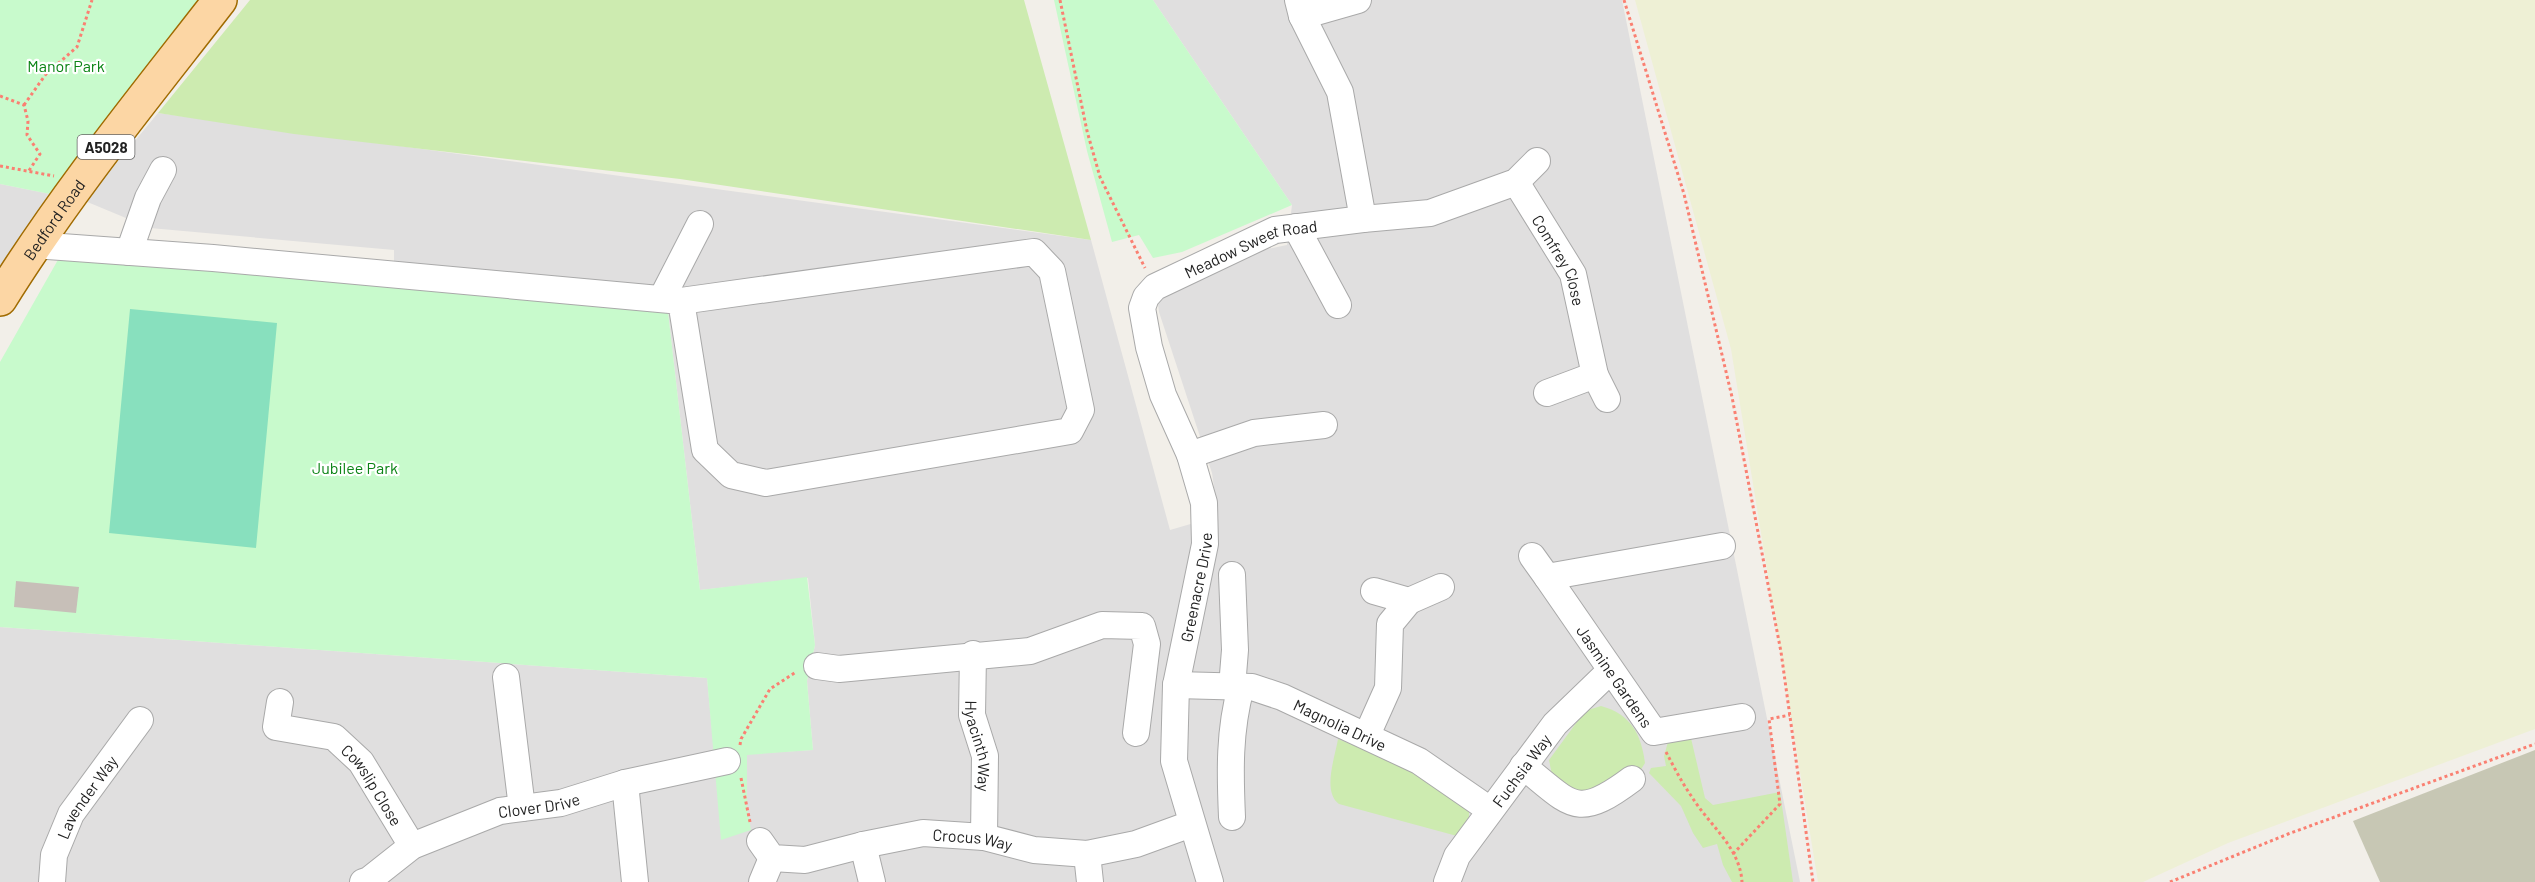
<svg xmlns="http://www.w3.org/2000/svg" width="2535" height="882" viewBox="0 0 2535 882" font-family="Barlow,sans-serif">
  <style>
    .residential { fill: #e0dfdf }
    .construction { fill: #c7c7b4 }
    .farmland { fill: #eef0d5 }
    .grass { fill: #cdebb0 }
    .park { fill: #c8facc }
    .pitch { fill: #88e0be }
    .building { fill: #c7bfb8 }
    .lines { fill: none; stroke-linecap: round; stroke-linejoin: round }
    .minor-casing { stroke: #a9a9a9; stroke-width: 28 }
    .major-casing { stroke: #a06b00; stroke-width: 36 }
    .path { stroke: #fa8072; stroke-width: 3; stroke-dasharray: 3 3; stroke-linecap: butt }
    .minor { stroke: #fff; stroke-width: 26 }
    .major { stroke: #fcd6a4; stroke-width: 33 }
    .labels { text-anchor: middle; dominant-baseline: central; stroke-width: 4.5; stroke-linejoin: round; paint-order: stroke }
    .shield { fill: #fff; stroke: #646464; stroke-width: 1.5 }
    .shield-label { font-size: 15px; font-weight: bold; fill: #222 }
    .park-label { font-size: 16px; fill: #0c8416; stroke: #fff }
    .street-label { font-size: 16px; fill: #222; stroke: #fff }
  </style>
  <rect width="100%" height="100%" fill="#f2efe9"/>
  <g class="residential">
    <polygon points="1153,0 1622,0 1800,882 0,882 0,627 707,678 714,750 750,830 747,807 747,754 813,750 807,681 815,645 808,578 700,590 668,312 394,282 394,250 150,228 85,201 158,113 1091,240 1170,530 1218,516 1212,473 1159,312 1158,304 1168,292 1258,251 1287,245 1292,205"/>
    <polygon points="0,184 50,194 0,269"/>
  </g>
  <polygon class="construction" points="2535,750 2535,882 2380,882 2353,821"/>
  <polygon class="farmland" points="1635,0 2535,0 2535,729 2228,843 2143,882 1818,882 1731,349"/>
  <g class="grass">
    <polygon points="250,0 1024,0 1091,240 680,179 294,134 158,113"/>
    <path d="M 1601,706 C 1631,714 1641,734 1645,763 L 1640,771 L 1588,802 L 1552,775 L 1549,760 L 1585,711 Z"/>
    <polygon points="1690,734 1705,798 1713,805 1780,792 1793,882 1732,882 1723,865 1717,844 1703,848 1693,833 1681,806 1649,773 1651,768 1666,766 1664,756 1668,742"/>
    <path d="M 1338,739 L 1402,764 L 1469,810 L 1469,818 L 1457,836 L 1339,804 C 1322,792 1335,757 1338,739 Z"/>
  </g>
  <g class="park">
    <polygon points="0,0 200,0 50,194 0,184"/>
    <polygon points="1054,0 1153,0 1292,205 1182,252 1153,258 1139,235 1112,242 1087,151"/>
    <polygon points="59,258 289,277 668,312 700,590 807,577 815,645 807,681 813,750 747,755 747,807 751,830 721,840 707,678 0,627 0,362"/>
  </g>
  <polygon class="pitch" points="130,309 277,323 256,548 109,533"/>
  <polygon class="building" points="16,581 79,587 76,613 14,607"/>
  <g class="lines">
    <defs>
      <g id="minor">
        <polyline points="1298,0 1302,16 1340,92 1363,219"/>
        <polyline points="1302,16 1358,0"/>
        <path id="s1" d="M 1516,182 L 1573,274 L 1595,375 L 1547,393"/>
        <polyline points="1296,227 1338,305"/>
        <polyline points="34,245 213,258 681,301 1034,252 1052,271 1081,410 1070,431 766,483 731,475 705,450 681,301"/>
        <polyline points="129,252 148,198 163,170"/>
        <polyline points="662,298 700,224"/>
        <polyline points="1595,375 1607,399"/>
        <polyline points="1190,455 1254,433 1324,425"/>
        <path id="s2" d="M 1722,546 L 1547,577 L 1654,732 L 1742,717"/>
        <polyline points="1532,556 1547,577"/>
        <polyline points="1232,575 1235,650 1232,687"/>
        <polyline points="1374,591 1409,601 1441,587"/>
        <path id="s3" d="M 973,654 L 972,715 L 985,756 L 984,837"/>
        <polyline points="817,666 839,669 1030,651 1102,625 1142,626 1147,644 1136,733"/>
        <polyline points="506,677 522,808"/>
        <path id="s4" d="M 1176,685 L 1252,687 L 1282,697 L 1419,761 L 1490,810"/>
        <path id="s5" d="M 280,702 L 276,727 L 334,737 L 361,762 L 412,846"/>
        <polyline points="1367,735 1388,688 1390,624 1409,601"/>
        <path d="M 1523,766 C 1572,805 1576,821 1632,779"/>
        <polyline points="625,783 635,882"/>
        <path d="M 1232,817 C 1230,772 1229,731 1241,687"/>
        <path id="s6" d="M 760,841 L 772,858 L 805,860 L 863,845 L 923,833 L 984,837 L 1034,850 L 1087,854 L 1136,844 L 1191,824"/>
        <polyline points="863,845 872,882"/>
        <polyline points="1087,854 1090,882"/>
        <path id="s7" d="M 52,882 L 54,855 L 71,814 L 140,720"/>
        <path id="s8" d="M 363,882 L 369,880 L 412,846 L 500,811 L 561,803 L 625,783 L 727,761"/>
        <polyline points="762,882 772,858"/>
        <path id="s9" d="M 1210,882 L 1174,761 L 1176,685 L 1205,544 L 1204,503 L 1190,455 L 1163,395 L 1149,347 L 1142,308 L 1146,297 L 1155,287 L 1275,230 L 1363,219 L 1430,213 L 1516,182 L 1537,161"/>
        <path id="s10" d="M 1447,882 L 1457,856 L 1555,724 L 1610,671"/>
      </g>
      <g id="major">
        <path id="s11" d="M 0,299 C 66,193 144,98 220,0"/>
      </g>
    </defs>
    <use href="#minor" class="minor-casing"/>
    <use href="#major" class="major-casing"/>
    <g class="path">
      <polyline points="1060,0 1087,131 1100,177 1145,268"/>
      <polyline points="1624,0 1684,194 1732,397 1781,652 1813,882"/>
      <polyline points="0,96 24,105 28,121 27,135 40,154 28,172"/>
      <polyline points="24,105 46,74 77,47 92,0"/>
      <polyline points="0,166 54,176"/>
      <polyline points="740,745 741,739 770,689 796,672"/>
      <path d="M 1666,752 C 1674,767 1682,783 1692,797 C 1709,825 1740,847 1742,882"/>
      <polyline points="741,778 750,822"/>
      <polyline points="1733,854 1780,804 1769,719 1790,715"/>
      <polyline points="2170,882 2288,834 2535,744"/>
    </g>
    <use href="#minor" class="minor"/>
    <use href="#major" class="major"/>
  </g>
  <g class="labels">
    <rect class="shield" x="77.5" y="135" width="57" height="24" rx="4.5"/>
    <g class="shield-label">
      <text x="106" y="147">A5028</text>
    </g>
    <g class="park-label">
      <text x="66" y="65">Manor Park</text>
      <text x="355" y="467">Jubilee Park</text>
    </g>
    <g class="street-label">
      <text stroke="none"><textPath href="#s11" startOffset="96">Bedford Road</textPath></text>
      <text stroke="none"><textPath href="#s9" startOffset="722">Meadow Sweet Road</textPath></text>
      <text stroke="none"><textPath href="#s1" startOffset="90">Comfrey Close</textPath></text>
      <text stroke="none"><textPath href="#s9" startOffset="302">Greenacre Drive</textPath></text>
      <text stroke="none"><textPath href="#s2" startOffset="298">Jasmine Gardens</textPath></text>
      <text stroke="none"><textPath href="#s4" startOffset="172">Magnolia Drive</textPath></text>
      <text stroke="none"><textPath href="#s3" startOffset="93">Hyacinth Way</textPath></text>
      <text stroke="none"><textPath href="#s10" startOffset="135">Fuchsia Way</textPath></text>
      <text stroke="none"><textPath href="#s5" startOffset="146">Cowslip Close</textPath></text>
      <text stroke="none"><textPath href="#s7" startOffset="94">Lavender Way</textPath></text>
      <text stroke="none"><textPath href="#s8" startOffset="195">Clover Drive</textPath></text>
      <text stroke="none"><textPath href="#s6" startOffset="225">Crocus Way</textPath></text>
    </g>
  </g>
</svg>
